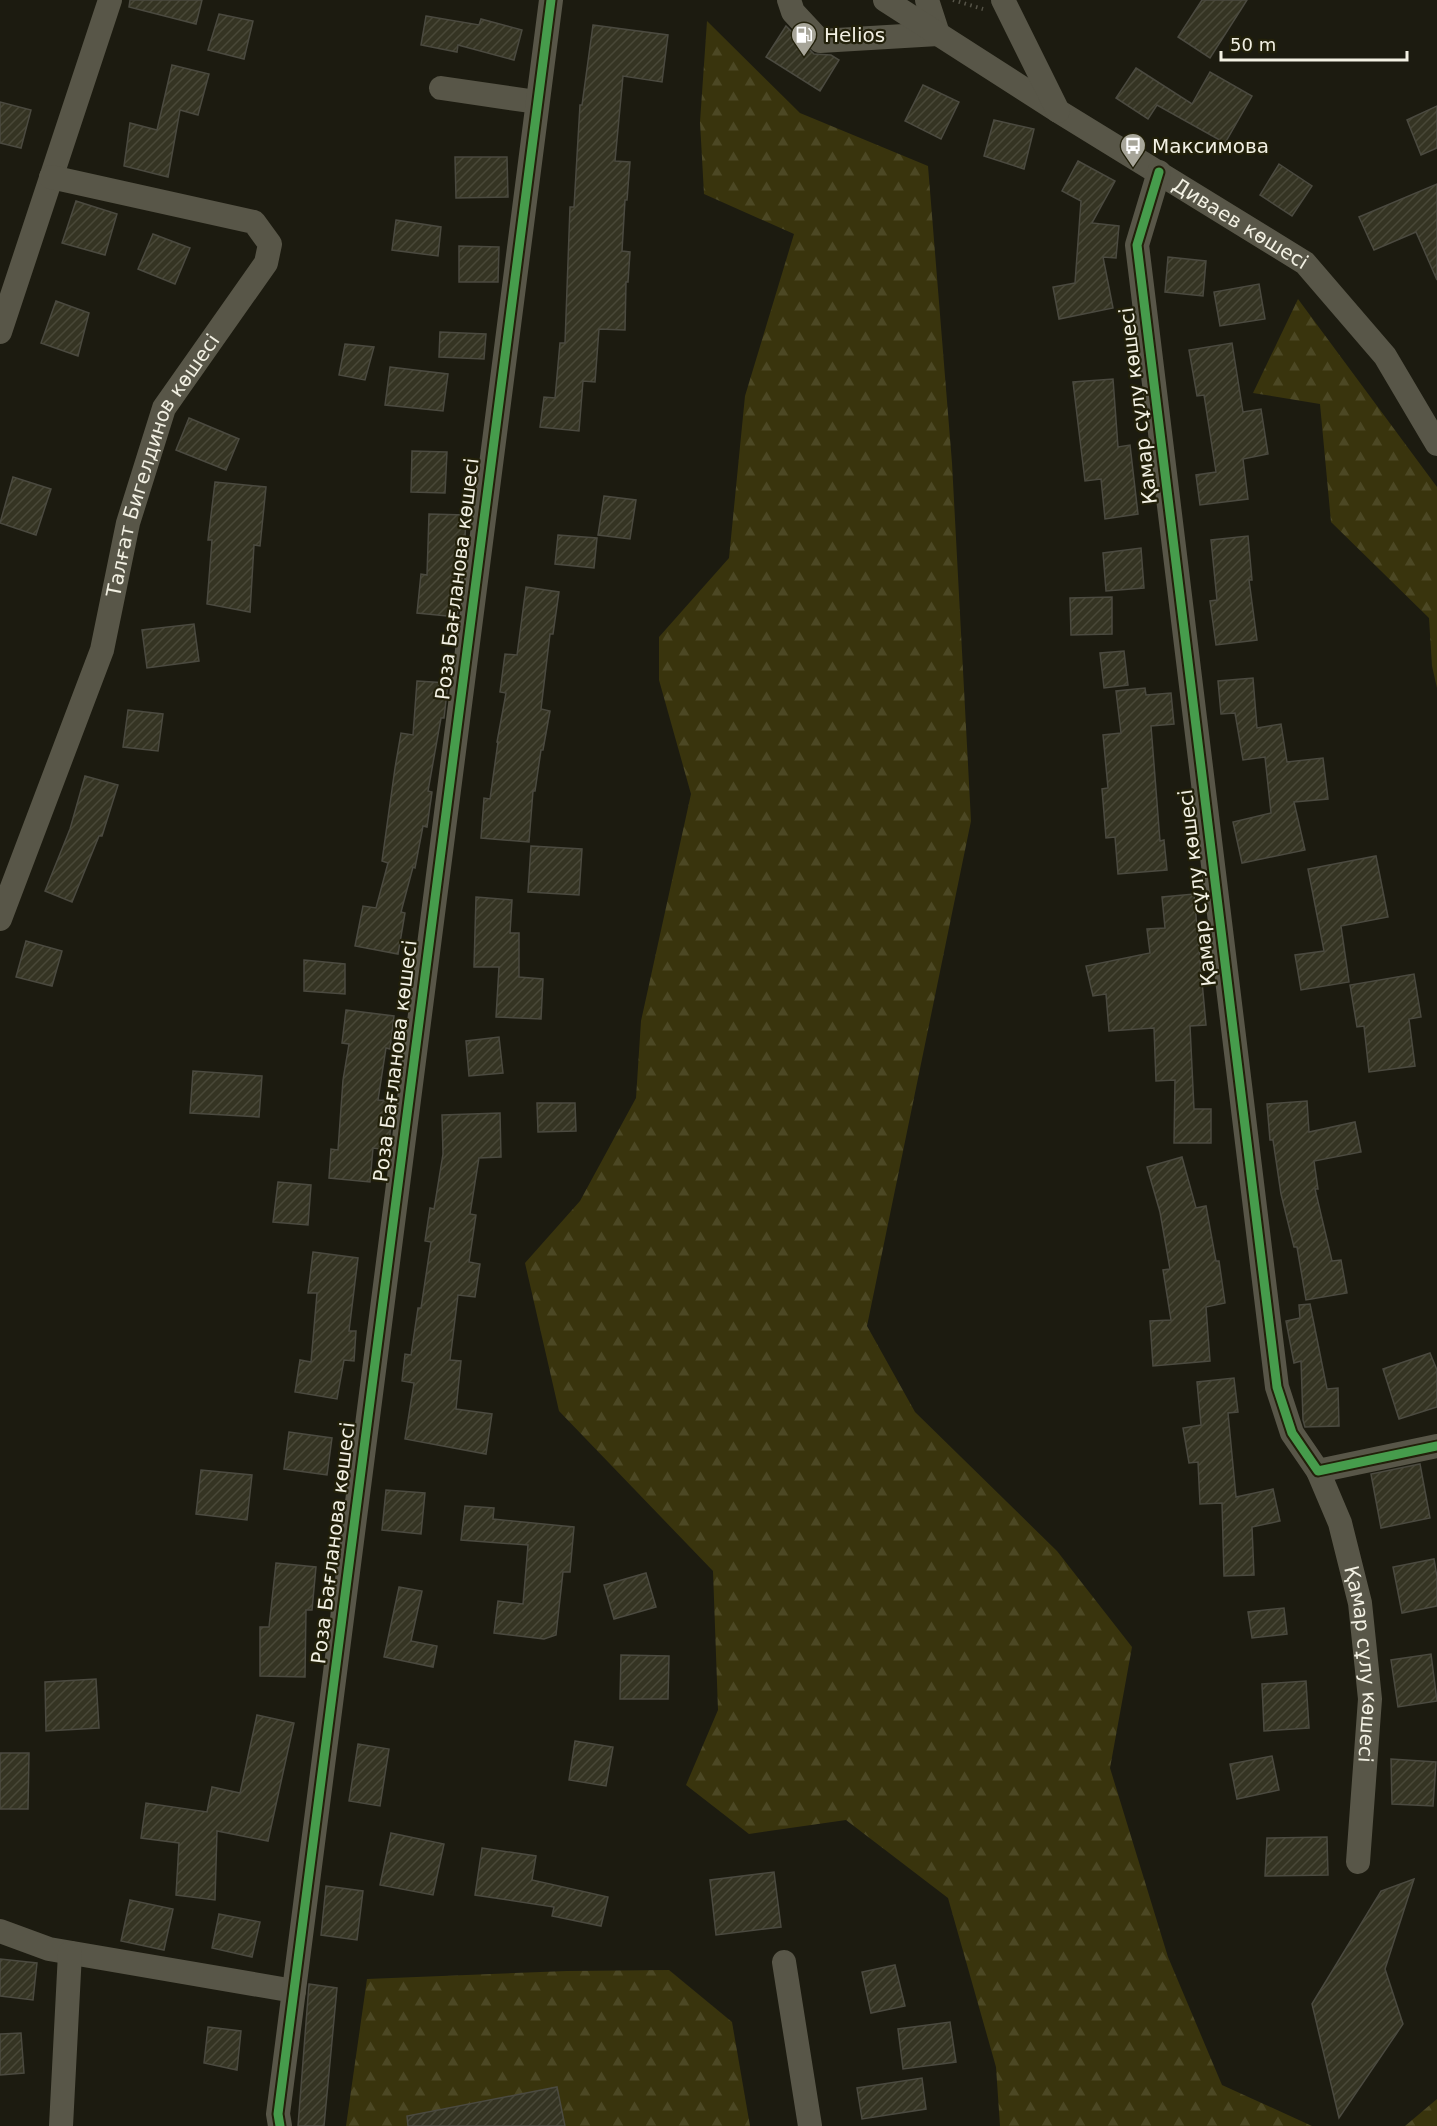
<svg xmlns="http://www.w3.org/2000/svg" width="1437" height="2126" viewBox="0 0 1437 2126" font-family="'DejaVu Sans',sans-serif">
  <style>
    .forest { fill: url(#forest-firs) }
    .building { fill: url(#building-hatch); stroke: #4b4a40; stroke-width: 1.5 }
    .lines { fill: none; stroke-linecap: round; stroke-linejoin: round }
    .path { stroke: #565448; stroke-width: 4; stroke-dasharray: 1.5 4.5; stroke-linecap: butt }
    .minor { stroke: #585648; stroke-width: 24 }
    .cycleway-casing { stroke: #22200a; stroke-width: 13 }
    .cycleway { stroke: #469c4c; stroke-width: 9 }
    .labels { text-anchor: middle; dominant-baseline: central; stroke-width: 4.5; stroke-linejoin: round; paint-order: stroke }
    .poi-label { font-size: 20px; fill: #f2f0e3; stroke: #22200a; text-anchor: start }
    .street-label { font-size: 20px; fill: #f2f0e3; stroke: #22200a }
  </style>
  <defs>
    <pattern id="forest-firs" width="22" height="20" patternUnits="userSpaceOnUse" patternTransform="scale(1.5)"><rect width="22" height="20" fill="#39340d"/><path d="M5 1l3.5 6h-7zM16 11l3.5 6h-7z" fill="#4c4824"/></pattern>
    <pattern id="building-hatch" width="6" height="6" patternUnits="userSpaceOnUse" patternTransform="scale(1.5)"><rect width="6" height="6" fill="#353423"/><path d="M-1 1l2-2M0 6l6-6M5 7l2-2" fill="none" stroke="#494838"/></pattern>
  </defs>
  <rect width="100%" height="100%" fill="#1c1b10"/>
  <g class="forest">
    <polygon points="707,21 800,113 928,166 952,463 971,821 867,1326 915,1412 1057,1551 1132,1647 1110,1768 1168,1957 1222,2085 1312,2126 1000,2126 996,2067 948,1898 846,1820 749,1834 686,1785 718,1710 713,1571 559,1411 525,1263 580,1201 636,1098 641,1021 691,794 659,680 659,637 729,558 745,396 794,234 704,194 700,122"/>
    <polygon points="1298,299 1437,487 1437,688 1432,666 1429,618 1331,522 1320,404 1253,393"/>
    <polygon points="669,1970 732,2022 750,2126 346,2126 367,1979 567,1971"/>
    <polygon points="1437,2099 1437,2126 1405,2126"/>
  </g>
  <g class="building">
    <polygon points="130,0 202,0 196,24 129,7"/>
    <polygon points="1202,0 1247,0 1210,58 1178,37"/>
    <polygon points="219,14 253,21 244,59 208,50"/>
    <polygon points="426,16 479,25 481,19 522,30 514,60 458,45 457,52 421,45"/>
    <polygon points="593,25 668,35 662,82 623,76 615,161 630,162 627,200 625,200 622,251 630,252 628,282 626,282 625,330 599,329 595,382 583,381 579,431 540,427 544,397 555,398 560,343 565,343 570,207 574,207 580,105 582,105"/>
    <polygon points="786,26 814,54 831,55 839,60 820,91 766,57"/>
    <polygon points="172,65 209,74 198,115 180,110 168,177 124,166 130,123 157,130"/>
    <polygon points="1136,68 1192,104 1210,72 1252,96 1225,143 1157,105 1148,119 1116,98"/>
    <polygon points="923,85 959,102 941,139 905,121"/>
    <polygon points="0,102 31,110 21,148 0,143"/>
    <polygon points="1437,106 1437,148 1421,155 1407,120"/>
    <polygon points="994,120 1034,129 1024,169 984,156"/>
    <polygon points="455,157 507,157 508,197 456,198"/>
    <polygon points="1078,161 1115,181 1092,223 1119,226 1116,258 1103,257 1113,308 1059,319 1053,287 1075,283 1081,201 1062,191"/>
    <polygon points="1279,164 1312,186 1292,216 1260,195"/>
    <polygon points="1437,184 1437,280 1416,232 1374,250 1359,217"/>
    <polygon points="76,201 117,214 105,255 62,243"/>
    <polygon points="396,220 441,227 438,256 392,250"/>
    <polygon points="153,234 190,248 175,284 138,269"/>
    <polygon points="459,246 499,247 498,282 459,282"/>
    <polygon points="1168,257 1206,261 1203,296 1165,292"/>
    <polygon points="1259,284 1265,319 1220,326 1214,292"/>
    <polygon points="56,301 89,313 78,356 41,343"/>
    <polygon points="440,332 486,334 484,359 439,357"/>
    <polygon points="1232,343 1243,412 1261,409 1268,454 1243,459 1248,499 1200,505 1196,475 1216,472 1204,395 1197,396 1189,350"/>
    <polygon points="345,344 374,347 365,380 339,375"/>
    <polygon points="390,367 448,374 443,411 385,405"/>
    <polygon points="1113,379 1118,447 1130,445 1138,514 1105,519 1101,479 1085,481 1073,382"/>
    <polygon points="189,418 239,439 226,470 176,450"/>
    <polygon points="412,451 447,452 445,493 411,492"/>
    <polygon points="13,477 51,489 36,535 0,523"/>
    <polygon points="215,482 266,487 260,546 254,545 250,612 207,604 212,540 208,540"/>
    <polygon points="604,496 636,500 630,539 598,535"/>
    <polygon points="429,514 466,515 464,562 457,617 417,613 421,574 427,575"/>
    <polygon points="558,535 597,538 594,568 555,564"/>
    <polygon points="1248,536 1252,580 1249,580 1257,640 1216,645 1210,601 1217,600 1211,540"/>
    <polygon points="1141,548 1144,588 1106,591 1103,553"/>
    <polygon points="526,587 559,592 553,634 550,634 541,709 550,711 543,750 541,750 535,791 533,791 529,842 481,838 484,798 490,799 498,742 497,742 506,693 500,692 505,654 517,655"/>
    <polygon points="1112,597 1112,634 1071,635 1070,598"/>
    <polygon points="194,624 199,661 147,668 142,630"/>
    <polygon points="1124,651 1128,685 1104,688 1100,653"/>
    <polygon points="1253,678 1257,728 1281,724 1287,762 1323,758 1328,799 1294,802 1305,850 1242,863 1233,822 1271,813 1265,757 1243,760 1235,713 1221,714 1218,681"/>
    <polygon points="417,681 448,683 444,718 441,718 428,791 432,792 427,827 423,826 415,868 413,867 401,912 405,913 398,954 355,946 363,906 376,908 388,863 382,861 395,768 401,733 413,735"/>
    <polygon points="1145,688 1146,695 1171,693 1174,724 1151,726 1160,841 1164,840 1167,870 1118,874 1115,837 1106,838 1102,789 1108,788 1103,735 1121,733 1116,691"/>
    <polygon points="128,710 163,714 158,751 123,747"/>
    <polygon points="85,776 118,785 102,836 99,836 72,902 45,891 70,829"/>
    <polygon points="531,846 582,849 579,895 528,892"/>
    <polygon points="1376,856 1388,917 1341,926 1349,982 1301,990 1295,955 1324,951 1308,869"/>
    <polygon points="1194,894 1206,1025 1190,1026 1194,1109 1211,1109 1211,1143 1174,1143 1175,1080 1156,1081 1154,1028 1109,1031 1106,994 1093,996 1086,966 1150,953 1147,929 1165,928 1162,897"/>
    <polygon points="476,897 512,900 510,933 519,933 519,977 543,979 541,1019 496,1017 499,967 474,967"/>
    <polygon points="26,941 62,951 52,986 16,977"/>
    <polygon points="304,960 345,964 345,994 304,991"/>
    <polygon points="1414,974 1421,1017 1409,1019 1415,1066 1369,1072 1364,1026 1357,1027 1350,985"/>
    <polygon points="346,1010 394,1016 390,1049 386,1048 378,1100 394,1101 388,1150 373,1148 370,1182 329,1178 331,1149 338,1150 343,1080 349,1044 342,1043"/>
    <polygon points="499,1037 503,1073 469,1076 466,1041"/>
    <polygon points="193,1071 262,1076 259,1117 190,1113"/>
    <polygon points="1307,1101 1309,1132 1355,1122 1361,1152 1314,1161 1318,1189 1315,1189 1332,1261 1341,1260 1347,1293 1306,1300 1297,1247 1294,1247 1281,1194 1273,1140 1270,1140 1267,1104"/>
    <polygon points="537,1103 575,1103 576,1131 538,1132"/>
    <polygon points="500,1113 501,1157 479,1158 470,1214 476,1215 469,1262 480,1264 475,1297 458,1295 450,1360 461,1361 456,1409 492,1414 486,1454 405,1439 414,1383 402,1381 405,1354 411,1355 418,1308 421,1308 431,1242 425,1241 430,1208 434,1209 443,1154 442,1115"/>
    <polygon points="1182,1157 1196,1208 1206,1206 1216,1261 1219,1261 1225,1303 1206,1307 1210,1361 1153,1366 1150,1321 1171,1320 1163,1270 1170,1269 1160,1212 1147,1167"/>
    <polygon points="278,1182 311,1185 308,1225 273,1222"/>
    <polygon points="313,1252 358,1258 349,1331 356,1331 354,1361 344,1360 337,1399 295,1392 300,1360 311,1362 317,1293 308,1293"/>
    <polygon points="1310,1304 1327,1389 1338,1388 1339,1426 1305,1427 1303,1420 1301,1361 1294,1363 1286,1321 1300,1318 1299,1305"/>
    <polygon points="1430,1353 1437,1370 1437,1407 1399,1419 1383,1369"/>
    <polygon points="1234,1378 1238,1412 1228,1413 1236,1497 1273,1489 1280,1521 1252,1527 1254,1575 1224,1576 1222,1503 1200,1504 1198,1462 1189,1463 1183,1428 1201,1425 1197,1382"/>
    <polygon points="289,1432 332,1438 327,1475 284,1469"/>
    <polygon points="1420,1464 1430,1518 1381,1528 1371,1474"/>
    <polygon points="201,1470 252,1475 247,1520 196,1514"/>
    <polygon points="386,1490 425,1493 421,1534 382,1530"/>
    <polygon points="465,1506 494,1508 493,1519 574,1527 570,1572 563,1572 556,1635 544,1639 494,1633 498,1601 523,1604 528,1545 461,1540"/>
    <polygon points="1434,1559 1437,1577 1437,1606 1402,1613 1393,1567"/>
    <polygon points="276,1563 316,1567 312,1610 306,1610 305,1677 260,1676 260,1627 269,1627"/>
    <polygon points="646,1573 656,1607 614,1619 604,1585"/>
    <polygon points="399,1587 422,1591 411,1641 437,1646 433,1667 384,1657"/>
    <polygon points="1284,1608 1287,1634 1252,1638 1248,1612"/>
    <polygon points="1431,1654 1437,1701 1398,1707 1391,1660"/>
    <polygon points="621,1655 669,1656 668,1699 620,1699"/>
    <polygon points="96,1679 99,1728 46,1731 45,1682"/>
    <polygon points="1306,1681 1309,1728 1264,1731 1262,1684"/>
    <polygon points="257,1715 294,1723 268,1841 217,1831 215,1900 176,1895 179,1843 141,1838 146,1803 207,1812 212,1787 240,1793"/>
    <polygon points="575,1741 613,1747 606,1786 569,1780"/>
    <polygon points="358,1744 389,1749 380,1806 349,1801"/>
    <polygon points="0,1753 29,1753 28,1809 0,1809"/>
    <polygon points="1272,1756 1279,1790 1237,1799 1230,1764"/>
    <polygon points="1391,1759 1436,1762 1433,1806 1392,1804"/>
    <polygon points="391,1833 444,1844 433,1895 380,1885"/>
    <polygon points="1327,1837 1328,1875 1265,1876 1267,1838"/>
    <polygon points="482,1848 536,1856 532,1880 608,1897 601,1926 552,1916 554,1907 475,1895"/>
    <polygon points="774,1872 781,1927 716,1935 710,1880"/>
    <polygon points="1414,1879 1385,1969 1403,2024 1339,2118 1312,2004 1381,1891"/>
    <polygon points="326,1886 363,1891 357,1940 321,1935"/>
    <polygon points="130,1900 173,1909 164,1950 121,1941"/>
    <polygon points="219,1914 260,1922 252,1957 212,1948"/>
    <polygon points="0,1959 37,1963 33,2000 0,1996"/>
    <polygon points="895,1965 905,2006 871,2013 862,1972"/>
    <polygon points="309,1984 337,1988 324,2126 298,2126"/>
    <polygon points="950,2022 956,2062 903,2069 898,2029"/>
    <polygon points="208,2027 241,2031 237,2070 204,2063"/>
    <polygon points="21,2033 24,2073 0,2075 0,2034"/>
    <polygon points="922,2078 926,2109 862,2119 857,2088"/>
    <polygon points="557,2087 565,2126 408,2126 407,2116"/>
  </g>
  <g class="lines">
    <polyline class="path" points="953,0 983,9"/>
    <g class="minor">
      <polyline points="789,0 793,12 820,41 938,34 927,0"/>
      <path id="s1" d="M 885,0 L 1058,111 L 1305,263 L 1385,356 L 1437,444"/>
      <polyline points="1003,0 1058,111"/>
      <polyline points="441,88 537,102"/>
      <polyline points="1159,172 1137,245 1277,1387 1292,1433 1318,1471 1437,1446"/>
      <polyline points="0,332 110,0"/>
      <path id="s2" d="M 0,919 L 102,650 L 128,523 L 164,408 L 266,263 L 270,244 L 254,222 L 51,177"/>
      <path id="s3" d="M 1318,1471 L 1340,1523 L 1360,1603 L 1370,1699 L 1358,1862"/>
      <polyline points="0,1931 49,1949 294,1991"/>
      <polyline points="784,1962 810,2126"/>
      <polyline points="61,2126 70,1953"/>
      <polyline points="280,2126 278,2114 551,0"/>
    </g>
    <defs>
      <g id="cycleway">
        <polyline points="1159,172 1137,245 1277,1387 1292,1433 1318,1471 1437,1446"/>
        <polyline points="280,2126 278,2114 551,0"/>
      </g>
    </defs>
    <use href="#cycleway" class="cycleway-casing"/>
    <use href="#cycleway" class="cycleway"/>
  </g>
  <defs>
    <symbol id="fuel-pin" viewBox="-11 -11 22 30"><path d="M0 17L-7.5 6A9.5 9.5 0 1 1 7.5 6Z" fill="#a7a599" stroke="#22200a"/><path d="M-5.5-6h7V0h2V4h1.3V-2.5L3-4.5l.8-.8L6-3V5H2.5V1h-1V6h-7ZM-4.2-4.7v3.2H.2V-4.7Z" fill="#fff"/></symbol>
    <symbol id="bus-pin" viewBox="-11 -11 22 30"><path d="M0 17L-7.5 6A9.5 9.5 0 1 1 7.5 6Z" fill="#a7a599" stroke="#22200a"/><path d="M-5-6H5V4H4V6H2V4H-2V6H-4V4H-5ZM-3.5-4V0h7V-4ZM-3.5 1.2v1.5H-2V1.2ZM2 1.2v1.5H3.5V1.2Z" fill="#fff"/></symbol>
  </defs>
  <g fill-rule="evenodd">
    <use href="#fuel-pin" x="789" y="20" width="30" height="40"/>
    <use href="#bus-pin" x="1118" y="131" width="30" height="40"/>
  </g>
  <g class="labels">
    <g class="poi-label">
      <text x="824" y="35">Helios</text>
      <text x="1152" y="146">Максимова</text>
    </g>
    <g class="street-label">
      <text stroke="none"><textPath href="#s1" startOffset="420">Диваев көшесі</textPath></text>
      <text transform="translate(1138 406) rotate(-97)">Қамар сұлу көшесі</text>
      <text stroke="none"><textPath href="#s2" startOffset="484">Талғат Бигелдинов көшесі</textPath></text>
      <text transform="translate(457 579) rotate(-83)">Роза Бағланова көшесі</text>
      <text transform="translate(1197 888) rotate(-97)">Қамар сұлу көшесі</text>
      <text transform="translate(395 1061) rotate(-83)">Роза Бағланова көшесі</text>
      <text transform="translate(333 1543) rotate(-83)">Роза Бағланова көшесі</text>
      <text stroke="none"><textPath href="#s3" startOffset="200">Қамар сұлу көшесі</textPath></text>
    </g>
  </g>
  <path d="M1221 51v9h186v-9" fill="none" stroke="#f2f0e3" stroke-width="3"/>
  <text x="1230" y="51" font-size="18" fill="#f2f0e3" stroke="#22200a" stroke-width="4.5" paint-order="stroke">50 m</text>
</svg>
